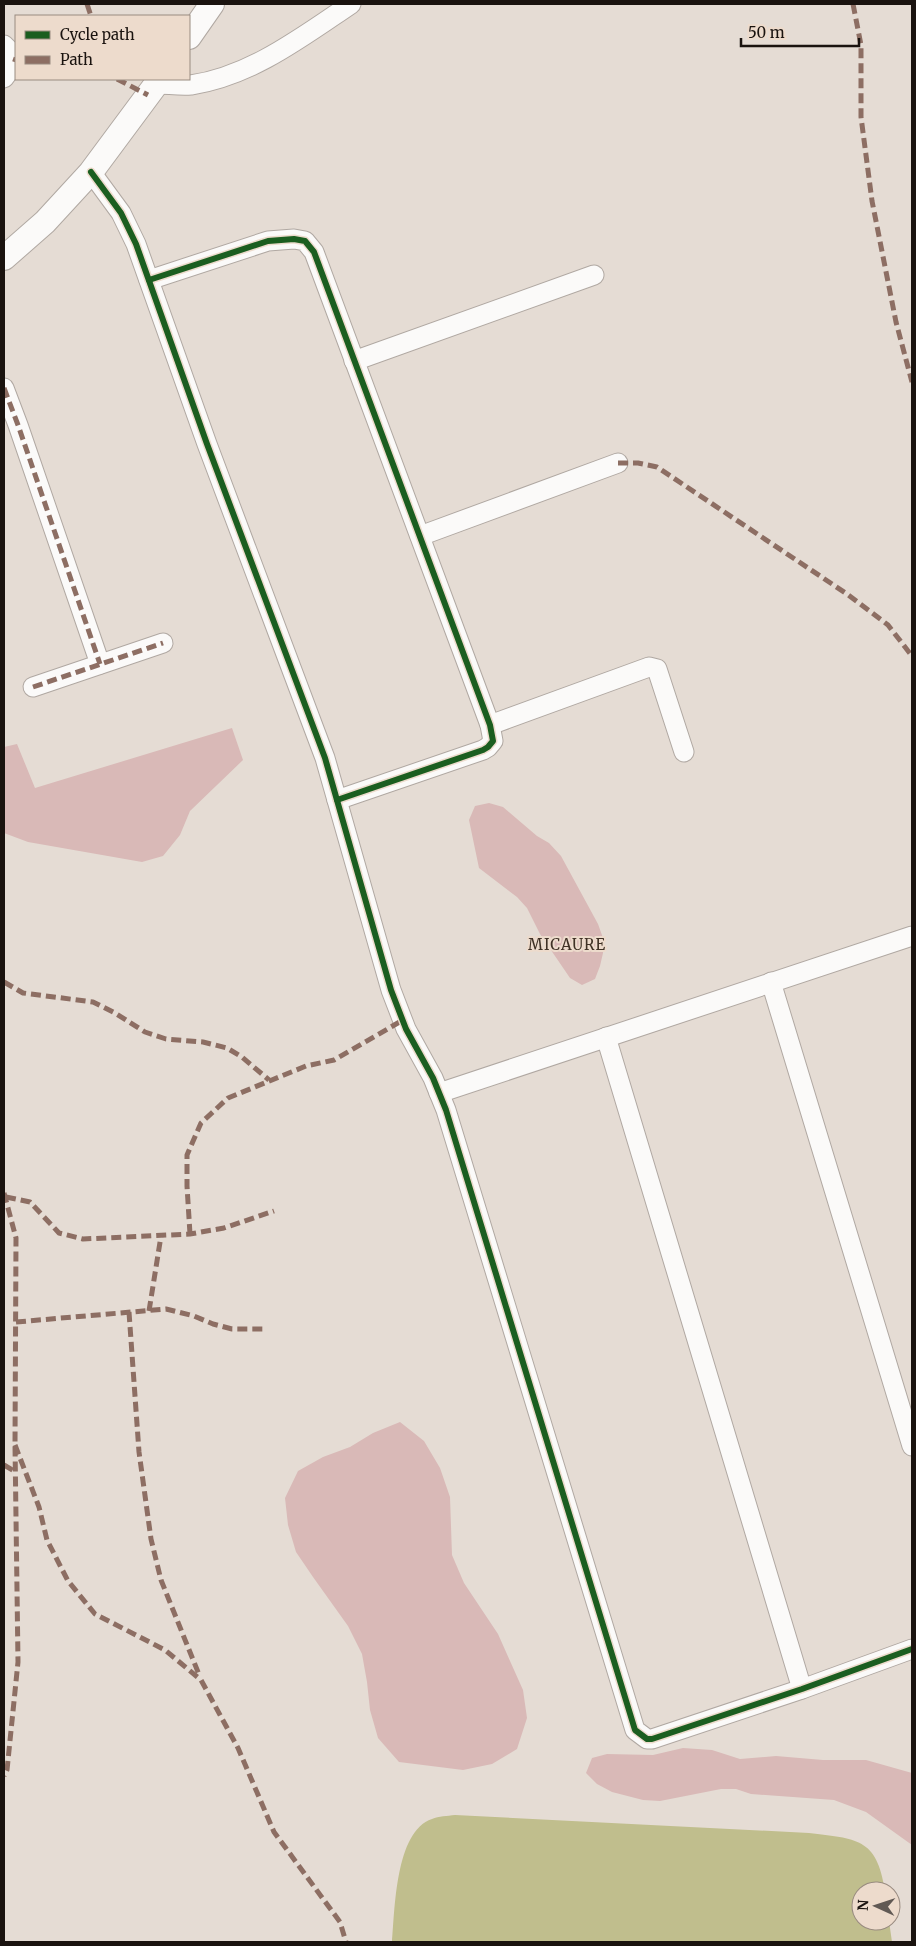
<svg xmlns="http://www.w3.org/2000/svg" width="916" height="1946" viewBox="0 0 916 1946" font-family="Merriweather,serif">
  <style>
    .green { fill: #d9b9b7 }
    .water { fill: #c0be8d }
    .lines { fill: none; stroke-linecap: round; stroke-linejoin: round }
    .minor-casing { stroke: #b0a8a2; stroke-width: 21 }
    .tertiary-casing { stroke: #b0a8a2; stroke-width: 26 }
    .minor { stroke: #fbfaf9; stroke-width: 19 }
    .tertiary { stroke: #fbfaf9; stroke-width: 24 }
    .quiet { stroke: #8d6e63; stroke-width: 5; stroke-dasharray: 10 5; stroke-linecap: butt }
    .cycleway-casing { stroke: #eddbcc; stroke-width: 9 }
    .cycleway { stroke: #1b5e20; stroke-width: 6 }
    .labels { text-anchor: middle; dominant-baseline: central; stroke-width: 4; stroke-linejoin: round; paint-order: stroke }
    .neighbourhood-label { font-size: 15px; letter-spacing: 1px; fill: #3f3125; stroke: #eddbcc }
  </style>
  <rect width="100%" height="100%" fill="#e5dcd4"/>
  <g class="green">
    <polygon points="232,728 243,760 190,811 180,835 163,856 142,862 28,842 4,833 4,747 17,744 35,788"/>
    <polygon points="489,803 503,807 537,836 549,843 561,856 598,924 603,938 603,953 600,966 595,979 582,985 570,978 540,934 527,908 517,897 479,868 469,820 475,806"/>
    <polygon points="400,1422 424,1441 440,1468 450,1497 452,1555 464,1583 498,1634 523,1690 527,1718 517,1749 492,1764 463,1770 399,1762 378,1738 370,1710 367,1682 362,1654 348,1626 313,1577 296,1552 288,1525 285,1498 298,1471 323,1457 350,1447 373,1433"/>
    <polygon points="683,1748 712,1750 740,1759 776,1756 823,1760 866,1760 912,1773 912,1845 866,1812 834,1800 751,1794 736,1789 721,1789 660,1801 643,1800 612,1792 597,1784 586,1773 592,1758 607,1754 653,1755"/>
  </g>
  <path class="water" d="M 455,1815 L 809,1833 C 856,1839 877,1837 885,1891 L 861,1891 L 861,1921 L 889,1921 L 892,1942 L 392,1942 C 395,1911 395,1831 432,1819 C 439,1816 447,1816 455,1815 Z"/>
  <g class="lines">
    <defs>
      <g id="minor">
        <path d="M 4,45 C 17,56 14,66 4,78"/>
        <path d="M 156,84 C 167,84 180,86 191,85 C 251,76 302,37 351,4"/>
        <polyline points="91,172 121,213 136,244 207,444 325,758 391,990 406,1029 433,1078 446,1110 635,1730 647,1739 652,1739 802,1689 912,1649"/>
        <polyline points="149,280 268,241 294,239 305,241 314,252 490,725 493,741 488,747 483,750 337,800"/>
        <polyline points="354,361 594,275"/>
        <polyline points="4,388 18,425 100,664"/>
        <polyline points="420,536 618,463"/>
        <polyline points="33,687 163,643"/>
        <polyline points="490,725 649,667 657,669 684,752"/>
        <polyline points="771,982 912,1446"/>
        <polyline points="606,1037 802,1689"/>
        <polyline points="439,1093 912,936"/>
      </g>
      <g id="tertiary">
        <polyline points="189,37 212,4"/>
        <polyline points="4,258 45,222 91,172 160,79"/>
      </g>
    </defs>
    <use href="#minor" class="minor-casing"/>
    <use href="#tertiary" class="tertiary-casing"/>
    <use href="#minor" class="minor"/>
    <use href="#tertiary" class="tertiary"/>
    <g class="quiet">
      <polyline points="87,4 91,16"/>
      <polyline points="853,4 861,45 861,117 872,201 896,322 912,382"/>
      <polyline points="13,59 16,60"/>
      <polyline points="117,79 148,95"/>
      <polyline points="4,388 18,425 100,664"/>
      <polyline points="618,463 638,463 657,467 847,594 888,625 912,656"/>
      <polyline points="33,687 163,643"/>
      <polyline points="4,982 23,993 93,1002 115,1013 145,1032 166,1039 203,1042 227,1048 242,1057 269,1080"/>
      <polyline points="4,1193 16,1238 15,1445 18,1662 7,1770 4,1776"/>
      <polyline points="6,1197 30,1202 59,1233 83,1239 190,1234 224,1228 274,1211"/>
      <polyline points="190,1234 187,1186 187,1155 201,1123 228,1098 306,1066 334,1060 403,1020"/>
      <polyline points="149,1311 161,1236"/>
      <polyline points="129,1312 139,1452 151,1539 161,1580 200,1677"/>
      <polyline points="16,1322 166,1309 194,1316 213,1324 232,1329 263,1329"/>
      <polyline points="15,1445 39,1507 47,1540 68,1581 95,1614 165,1650 201,1680 238,1748 274,1832 340,1922 346,1942"/>
      <polyline points="4,1465 16,1472"/>
    </g>
    <defs>
      <g id="cycleway">
        <polyline points="91,172 121,213 136,244 207,444 325,758 391,990 406,1029 433,1078 446,1110 635,1730 647,1739 652,1739 802,1689 912,1649"/>
        <polyline points="149,280 268,241 294,239 305,241 314,252 490,725 493,741 488,747 483,750 337,800"/>
      </g>
    </defs>
    <use href="#cycleway" class="cycleway-casing"/>
    <use href="#cycleway" class="cycleway"/>
  </g>
  <g class="labels">
    <g class="neighbourhood-label">
      <text x="567" y="944">MICAURE</text>
    </g>
  </g>
  <rect width="916" height="1946" fill="none" stroke="#1a130f" stroke-width="10"/>
  <rect x="15" y="15" width="175" height="65" fill="#eddbcc" stroke="#998b80"/>
  <rect x="25" y="31" width="25" height="8" fill="#1b5e20" stroke="#998b80"/>
  <text x="60" y="40" font-size="15" fill="#1a130f">Cycle path</text>
  <rect x="25" y="56" width="25" height="8" fill="#8d6e63" stroke="#998b80"/>
  <text x="60" y="65" font-size="15" fill="#1a130f">Path</text>
  <g transform="translate(876 1906) rotate(273)"><circle r="24" fill="#eddbcc" stroke="#998b80"/>
  <path d="M0-4L9 19L0 12L-9 19Z" fill="#615954"/>
  <text y="-8" font-size="14" font-weight="bold" text-anchor="middle" fill="#1a130f">N</text>
  </g>
  <path d="M741 38v8h118v-8" fill="none" stroke="#1a130f" stroke-width="2.5"/>
  <text x="748" y="38" font-size="15" fill="#1a130f" stroke="#eddbcc" stroke-width="4" paint-order="stroke">50 m</text>
</svg>
